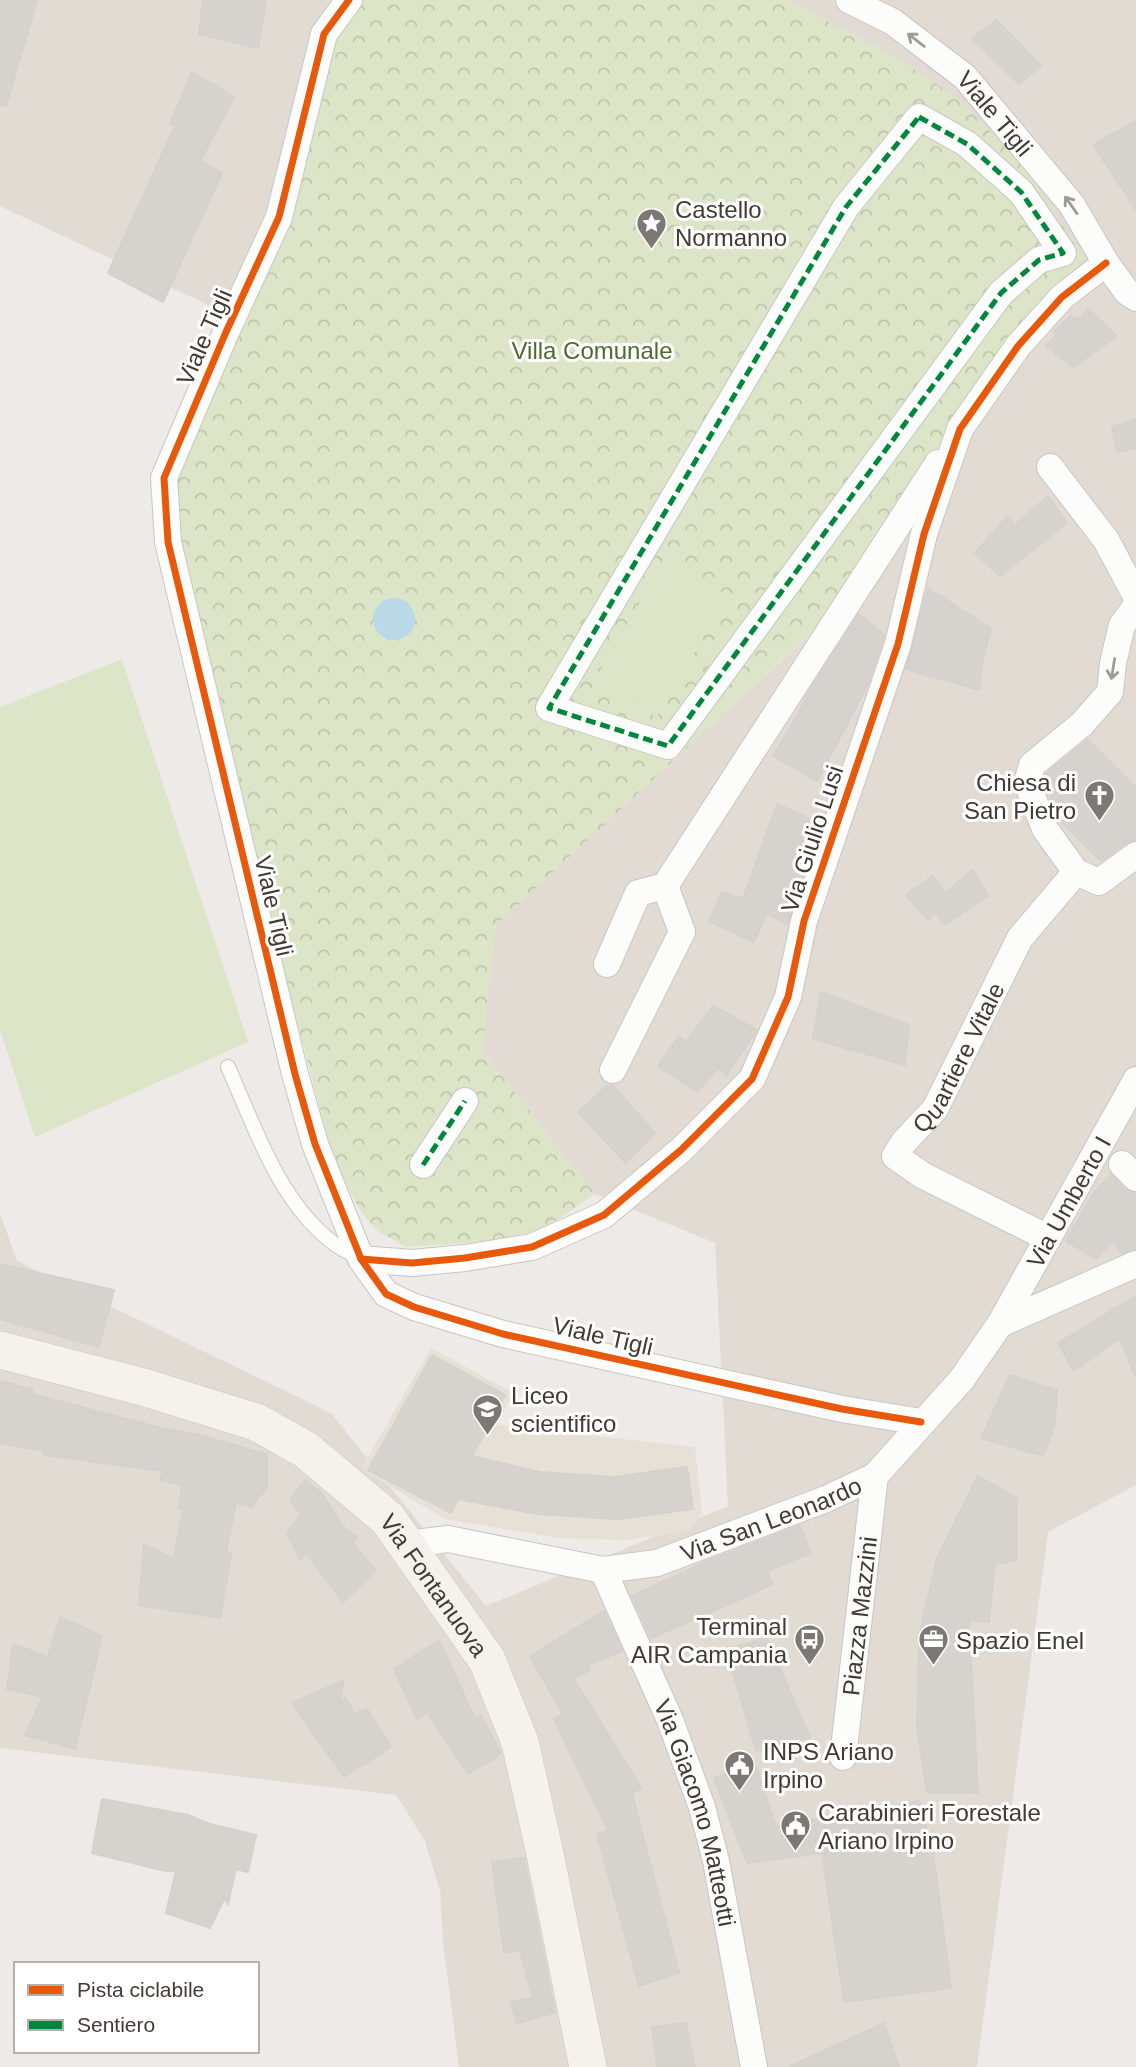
<svg xmlns="http://www.w3.org/2000/svg" width="1136" height="2067" viewBox="0 0 1136 2067" font-family="Arial,sans-serif">
  <style>
    .residential { fill: #e1dbd4 }
    .education { fill: #e7e0d6 }
    .park { fill: url(#park-crowns) }
    .garden { fill: #dce5c8 }
    .water { fill: #bad9e8 }
    .building { fill: #d6d3cf; stroke: #d5d1cd; stroke-width: 2 }
    .lines { fill: none; stroke-linecap: round; stroke-linejoin: round }
    .lane-casing { stroke: #c9c6c3; stroke-width: 16 }
    .street-casing { stroke: #c9c6c3; stroke-width: 28 }
    .secondary-casing { stroke: #ccc6be; stroke-width: 38 }
    .lane { stroke: #fcfcfb; stroke-width: 14 }
    .street { stroke: #fcfcfb; stroke-width: 26 }
    .secondary { stroke: #f5f2ee; stroke-width: 37 }
    .quiet { stroke: #00873e; stroke-width: 5; stroke-dasharray: 10 5; stroke-linecap: butt }
    .cycleway-casing { stroke: #fff; stroke-width: 11 }
    .cycleway { stroke: #e8590c; stroke-width: 7 }
    .oneway { stroke: #9e9c98 }
    .labels { text-anchor: middle; dominant-baseline: central; stroke-width: 6; stroke-linejoin: round; paint-order: stroke }
    .street-label { font-size: 24px; fill: #413b34; stroke: #fff }
    .poi-label { font-size: 24px; fill: #413b34; stroke: #fff; text-anchor: start }
    .park-label { font-size: 24px; fill: #4b6c2e; stroke: #fff }
  </style>
  <defs>
    <pattern id="park-crowns" width="20" height="18" patternUnits="userSpaceOnUse" patternTransform="scale(1.75)"><rect width="20" height="18" fill="#dce5c8"/><path d="M2 6a3 3 0 1 1 6 0M12 15a3 3 0 1 1 6 0" fill="none" stroke="#bec5ac"/></pattern>
  </defs>
  <rect width="100%" height="100%" fill="#edeae7"/>
  <g class="residential">
    <polygon points="0,0 361,0 240,320 0,206"/>
    <polygon points="788,0 1136,0 1136,1485 1048,1532 977,2067 459,2067 443,1943 440,1891 425,1841 396,1795 0,1748 0,1213 17,1261 331,1413 486,1606 728,1506 715,1243 595,1194 482,1051 495,925 840,607 900,60"/>
  </g>
  <polygon class="education" points="431,1348 513,1393 497,1425 695,1447 702,1513 689,1531 625,1540 559,1538 445,1519 361,1469"/>
  <polygon class="park" points="361,0 788,0 900,60 959,99 1030,175 1084,258 1007,341 840,606 496,925 482,1051 595,1194 542,1230 490,1241 406,1247 376,1230 358,1207 333,1158 160,502 240,320 306,79"/>
  <g class="garden">
    <polygon points="666,559 728,596 656,717 594,680"/>
    <polygon points="122,659 248,1042 35,1137 0,1029 0,707"/>
  </g>
  <circle class="water" cx="394" cy="619" r="21"/>
  <g class="building">
    <polygon points="0,0 37,0 6,106 0,105"/>
    <polygon points="203,0 266,0 258,48 199,34"/>
    <polygon points="997,20 1041,66 1019,84 972,38"/>
    <polygon points="192,72 234,97 200,161 222,173 163,302 108,273 175,126 170,124"/>
    <polygon points="1136,121 1136,210 1093,145"/>
    <polygon points="1088,309 1117,336 1073,367 1046,346 1056,336 1054,331 1071,316 1078,320"/>
    <polygon points="1136,419 1136,448 1117,452 1112,427"/>
    <polygon points="1048,496 1067,523 1000,576 975,553 1007,517 1015,525"/>
    <polygon points="928,588 991,629 983,659 979,690 906,669"/>
    <polygon points="859,614 884,635 883,640 867,686 817,781 773,756 799,713 807,695"/>
    <polygon points="1088,740 1136,788 1136,840 1127,842 1101,861 1058,818 1044,780 1046,774"/>
    <polygon points="777,804 820,823 787,925 767,913 754,942 709,921 722,892 743,899"/>
    <polygon points="973,869 988,896 945,924 935,913 928,920 906,895 933,876 946,893"/>
    <polygon points="821,992 909,1025 905,1065 813,1039"/>
    <polygon points="713,1006 757,1030 726,1076 718,1068 697,1092 658,1066 679,1036 686,1042"/>
    <polygon points="608,1085 613,1086 655,1133 626,1163 578,1112"/>
    <polygon points="1111,1175 1125,1190 1136,1193 1136,1249 1122,1253 1113,1241 1096,1259 1066,1241 1093,1193"/>
    <polygon points="0,1264 114,1290 99,1347 0,1319"/>
    <polygon points="1136,1296 1136,1374 1134,1374 1120,1338 1074,1371 1058,1343"/>
    <polygon points="432,1355 505,1395 472,1456 540,1472 614,1477 687,1467 693,1509 619,1519 537,1514 458,1499 451,1513 368,1470"/>
    <polygon points="1010,1375 1057,1390 1055,1424 1043,1456 981,1438"/>
    <polygon points="0,1381 32,1389 32,1394 165,1429 199,1435 267,1454 267,1487 252,1507 236,1503 226,1552 231,1553 220,1618 139,1605 144,1544 174,1559 183,1510 179,1509 182,1485 160,1480 163,1471 44,1455 45,1451 0,1443"/>
    <polygon points="978,1476 1017,1498 1017,1560 995,1564 989,1622 969,1620 978,1793 927,1792 917,1728 919,1636 937,1558"/>
    <polygon points="306,1480 323,1495 342,1526 357,1537 353,1543 376,1571 343,1602 307,1554 300,1559 287,1533 301,1515 290,1499"/>
    <polygon points="800,1526 811,1553 768,1571 772,1584 752,1594 651,1638 632,1596 712,1559"/>
    <polygon points="604,1611 622,1651 588,1665 590,1670 574,1679 641,1788 632,1794 679,1973 639,1986 597,1834 608,1831 554,1719 563,1714 530,1656"/>
    <polygon points="60,1617 102,1636 75,1749 25,1735 43,1697 7,1689 13,1644 48,1657"/>
    <polygon points="767,1638 810,1738 756,1751 726,1649"/>
    <polygon points="439,1640 475,1719 481,1715 501,1754 468,1774 427,1712 417,1719 394,1669"/>
    <polygon points="344,1680 340,1702 346,1698 354,1714 367,1709 391,1747 344,1777 292,1703"/>
    <polygon points="754,1761 776,1826 919,1801 933,1851 951,1988 844,2002 822,1853 747,1863 714,1778"/>
    <polygon points="102,1799 188,1815 210,1824 256,1835 248,1872 236,1869 228,1904 224,1899 210,1928 166,1913 176,1871 165,1871 92,1853"/>
    <polygon points="524,1858 555,2012 517,2024 511,2002 533,1998 520,1951 504,1952 492,1862"/>
    <polygon points="686,2023 695,2067 657,2067 652,2027"/>
    <polygon points="884,2023 899,2067 789,2067"/>
  </g>
  <g class="lines">
    <defs>
      <path id="lane" d="M 228,1067 C 255,1127 278,1200 332,1242 C 340,1249 351,1253 360,1259"/>
      <g id="street">
        <polyline points="349,0 324,34 279,217 226,332 164,478 168,542 295,1074 315,1144 361,1259 386,1294 414,1307 503,1334 842,1409 921,1422"/>
        <path id="s1" d="M 849,0 L 893,22 L 965,77 L 1072,205 L 1106,263 L 1127,292 L 1136,298"/>
        <polygon points="919,117 967,144 1021,192 1063,253 1039,260 1001,293 668,746 549,708 846,207"/>
        <polyline points="1050,467 1106,540 1136,596"/>
        <polyline points="1076,872 1045,829 1031,793 1028,779 1032,765 1082,724 1110,692 1113,663 1122,625 1136,606"/>
        <polyline points="607,964 638,893 665,886 938,463"/>
        <polyline points="613,1070 682,932 665,886"/>
        <polyline points="1122,1164 1136,1178"/>
        <polyline points="423,1165 465,1101"/>
        <path id="s2" d="M 1048,1238 L 922,1175 L 895,1156 L 904,1142 L 935,1109 L 1020,938 L 1076,872 L 1099,882 L 1136,855"/>
        <polyline points="361,1259 412,1263 465,1258 532,1247 604,1215 681,1150 752,1079 788,997 804,921 898,644 924,534 960,429 1018,346 1062,297 1106,263"/>
        <path id="s3" d="M 1000,1324 L 1136,1080"/>
        <path id="s4" d="M 407,1544 L 448,1539 L 603,1570 L 657,1563 L 826,1499 L 875,1476 L 962,1379 L 1000,1324 L 1136,1264"/>
        <path id="s5" d="M 603,1570 L 670,1720 L 702,1807 L 716,1861 L 754,2067"/>
        <path id="s6" d="M 843,1757 L 875,1476"/>
      </g>
      <g id="secondary">
        <path id="s7" d="M 0,1350 L 143,1387 L 256,1422 L 306,1450 L 388,1519 L 487,1660 L 520,1742 L 544,1849 L 588,2067"/>
      </g>
    </defs>
    <use href="#lane" class="lane-casing"/>
    <use href="#street" class="street-casing"/>
    <use href="#secondary" class="secondary-casing"/>
    <use href="#lane" class="lane"/>
    <use href="#street" class="street"/>
    <use href="#secondary" class="secondary"/>
    <g class="quiet">
      <polygon points="919,117 967,144 1021,192 1063,253 1039,260 1001,293 668,746 549,708 846,207"/>
      <polyline points="423,1165 465,1101"/>
    </g>
    <defs>
      <g id="cycleway">
        <polyline points="349,0 324,34 279,217 226,332 164,478 168,542 295,1074 315,1144 361,1259 386,1294 414,1307 503,1334 842,1409 921,1422"/>
        <polyline points="361,1259 412,1263 465,1258 532,1247 604,1215 681,1150 752,1079 788,997 804,921 898,644 924,534 960,429 1018,346 1062,297 1106,263"/>
      </g>
    </defs>
    <use href="#cycleway" class="cycleway-casing"/>
    <use href="#cycleway" class="cycleway"/>
  </g>
  <defs><path id="oneway-shaft" d="M-6 0H5M1.5-3L5.5 0L1.5 3" fill="none" stroke-width="1.6" stroke-linecap="round" stroke-linejoin="round" transform="scale(1.75)"/></defs>
  <g class="oneway">
    <use href="#oneway-shaft" transform="translate(916 40) rotate(-142)"/>
    <use href="#oneway-shaft" transform="translate(1071 205) rotate(-125)"/>
    <use href="#oneway-shaft" transform="translate(1113 669) rotate(99)"/>
  </g>
  <defs>
    <symbol id="sight-pin" viewBox="-11 -11 22 30"><path d="M0 17L-7.5 6A9.5 9.5 0 1 1 7.5 6Z" fill="#7d7873" stroke="#fff"/><path d="M0-6L1.8-2.2L6-1.7L2.9 1.2L3.7 5.4L0 3.3L-3.7 5.4L-2.9 1.2L-6-1.7L-1.8-2.2Z" fill="#fff"/></symbol>
    <symbol id="church-pin" viewBox="-11 -11 22 30"><path d="M0 17L-7.5 6A9.5 9.5 0 1 1 7.5 6Z" fill="#7d7873" stroke="#fff"/><path d="M-1.2-6h2.4v3.5h3.3v2.4h-3.3V6h-2.4V-.1h-3.3v-2.4h3.3Z" fill="#fff"/></symbol>
    <symbol id="school-pin" viewBox="-11 -11 22 30"><path d="M0 17L-7.5 6A9.5 9.5 0 1 1 7.5 6Z" fill="#7d7873" stroke="#fff"/><path d="M0-5L7-2L0 1L-7-2ZM-4 1L0 2.5L4 1V4Q0 6-4 4Z" fill="#fff"/></symbol>
    <symbol id="bus-pin" viewBox="-11 -11 22 30"><path d="M0 17L-7.5 6A9.5 9.5 0 1 1 7.5 6Z" fill="#7d7873" stroke="#fff"/><path d="M-5-6H5V4H4V6H2V4H-2V6H-4V4H-5ZM-3.5-4V0h7V-4ZM-3.5 1.2v1.5H-2V1.2ZM2 1.2v1.5H3.5V1.2Z" fill="#fff"/></symbol>
    <symbol id="office-pin" viewBox="-11 -11 22 30"><path d="M0 17L-7.5 6A9.5 9.5 0 1 1 7.5 6Z" fill="#7d7873" stroke="#fff"/><path d="M-6-3h4V-5.5h4V-3h4V5H-6ZM-1-4.5V-3h2v-1.5ZM-6 0V1H6V0Z" fill="#fff"/></symbol>
    <symbol id="civic-pin" viewBox="-11 -11 22 30"><path d="M0 17L-7.5 6A9.5 9.5 0 1 1 7.5 6Z" fill="#7d7873" stroke="#fff"/><path d="M-.6-6.5H3V-4.5H.6V-3L4-1V1h2V6H-6V1h2V-1L-.6-3ZM-1.2 2.5V6h2.4V2.5Z" fill="#fff"/></symbol>
  </defs>
  <g fill-rule="evenodd">
    <use href="#sight-pin" x="634" y="206" width="35" height="47"/>
    <use href="#church-pin" x="1082" y="778" width="35" height="47"/>
    <use href="#school-pin" x="470" y="1392" width="35" height="47"/>
    <use href="#bus-pin" x="792" y="1622" width="35" height="47"/>
    <use href="#office-pin" x="916" y="1622" width="35" height="47"/>
    <use href="#civic-pin" x="722" y="1748" width="35" height="47"/>
    <use href="#civic-pin" x="778" y="1808" width="35" height="47"/>
  </g>
  <g class="labels">
    <g class="street-label">
      <text stroke="none"><textPath href="#s1" startOffset="187">Viale Tigli</textPath></text>
      <text transform="translate(204 337) rotate(-66)">Viale Tigli</text>
      <text transform="translate(812 839) rotate(-72)">Via Giulio Lusi</text>
      <text transform="translate(274 906) rotate(77)">Viale Tigli</text>
      <text stroke="none"><textPath href="#s2" startOffset="292">Quartiere Vitale</textPath></text>
      <text stroke="none"><textPath href="#s3" startOffset="140">Via Umberto I</textPath></text>
      <text transform="translate(603 1336) rotate(13)">Viale Tigli</text>
      <text stroke="none"><textPath href="#s4" startOffset="376">Via San Leonardo</textPath></text>
      <text stroke="none"><textPath href="#s7" startOffset="511">Via Fontanuova</textPath></text>
      <text stroke="none"><textPath href="#s6" startOffset="142">Piazza Mazzini</textPath></text>
      <text stroke="none"><textPath href="#s5" startOffset="261">Via Giacomo Matteotti</textPath></text>
    </g>
    <g class="poi-label">
      <text x="675" y="209">Castello<tspan x="675" dy="28">Normanno</tspan></text>
      <text x="1076" y="782" text-anchor="end">Chiesa di<tspan x="1076" dy="28">San Pietro</tspan></text>
      <text x="511" y="1395">Liceo<tspan x="511" dy="28">scientifico</tspan></text>
      <text x="787" y="1626" text-anchor="end">Terminal<tspan x="787" dy="28">AIR Campania</tspan></text>
      <text x="956" y="1640">Spazio Enel</text>
      <text x="763" y="1751">INPS Ariano<tspan x="763" dy="28">Irpino</tspan></text>
      <text x="818" y="1812">Carabinieri Forestale<tspan x="818" dy="28">Ariano Irpino</tspan></text>
    </g>
    <g class="park-label">
      <text x="592" y="350">Villa Comunale</text>
    </g>
  </g>
  <rect x="14" y="1962" width="245" height="91" fill="#ffffff" stroke="#b3b1ae" stroke-width="2"/>
  <rect x="28" y="1985" width="35" height="10" fill="#e8590c" stroke="#b3b1ae" stroke-width="2"/>
  <text x="77" y="1997" font-size="21" fill="#413b34">Pista ciclabile</text>
  <rect x="28" y="2020" width="35" height="10" fill="#00873e" stroke="#b3b1ae" stroke-width="2"/>
  <text x="77" y="2032" font-size="21" fill="#413b34">Sentiero</text>
</svg>
